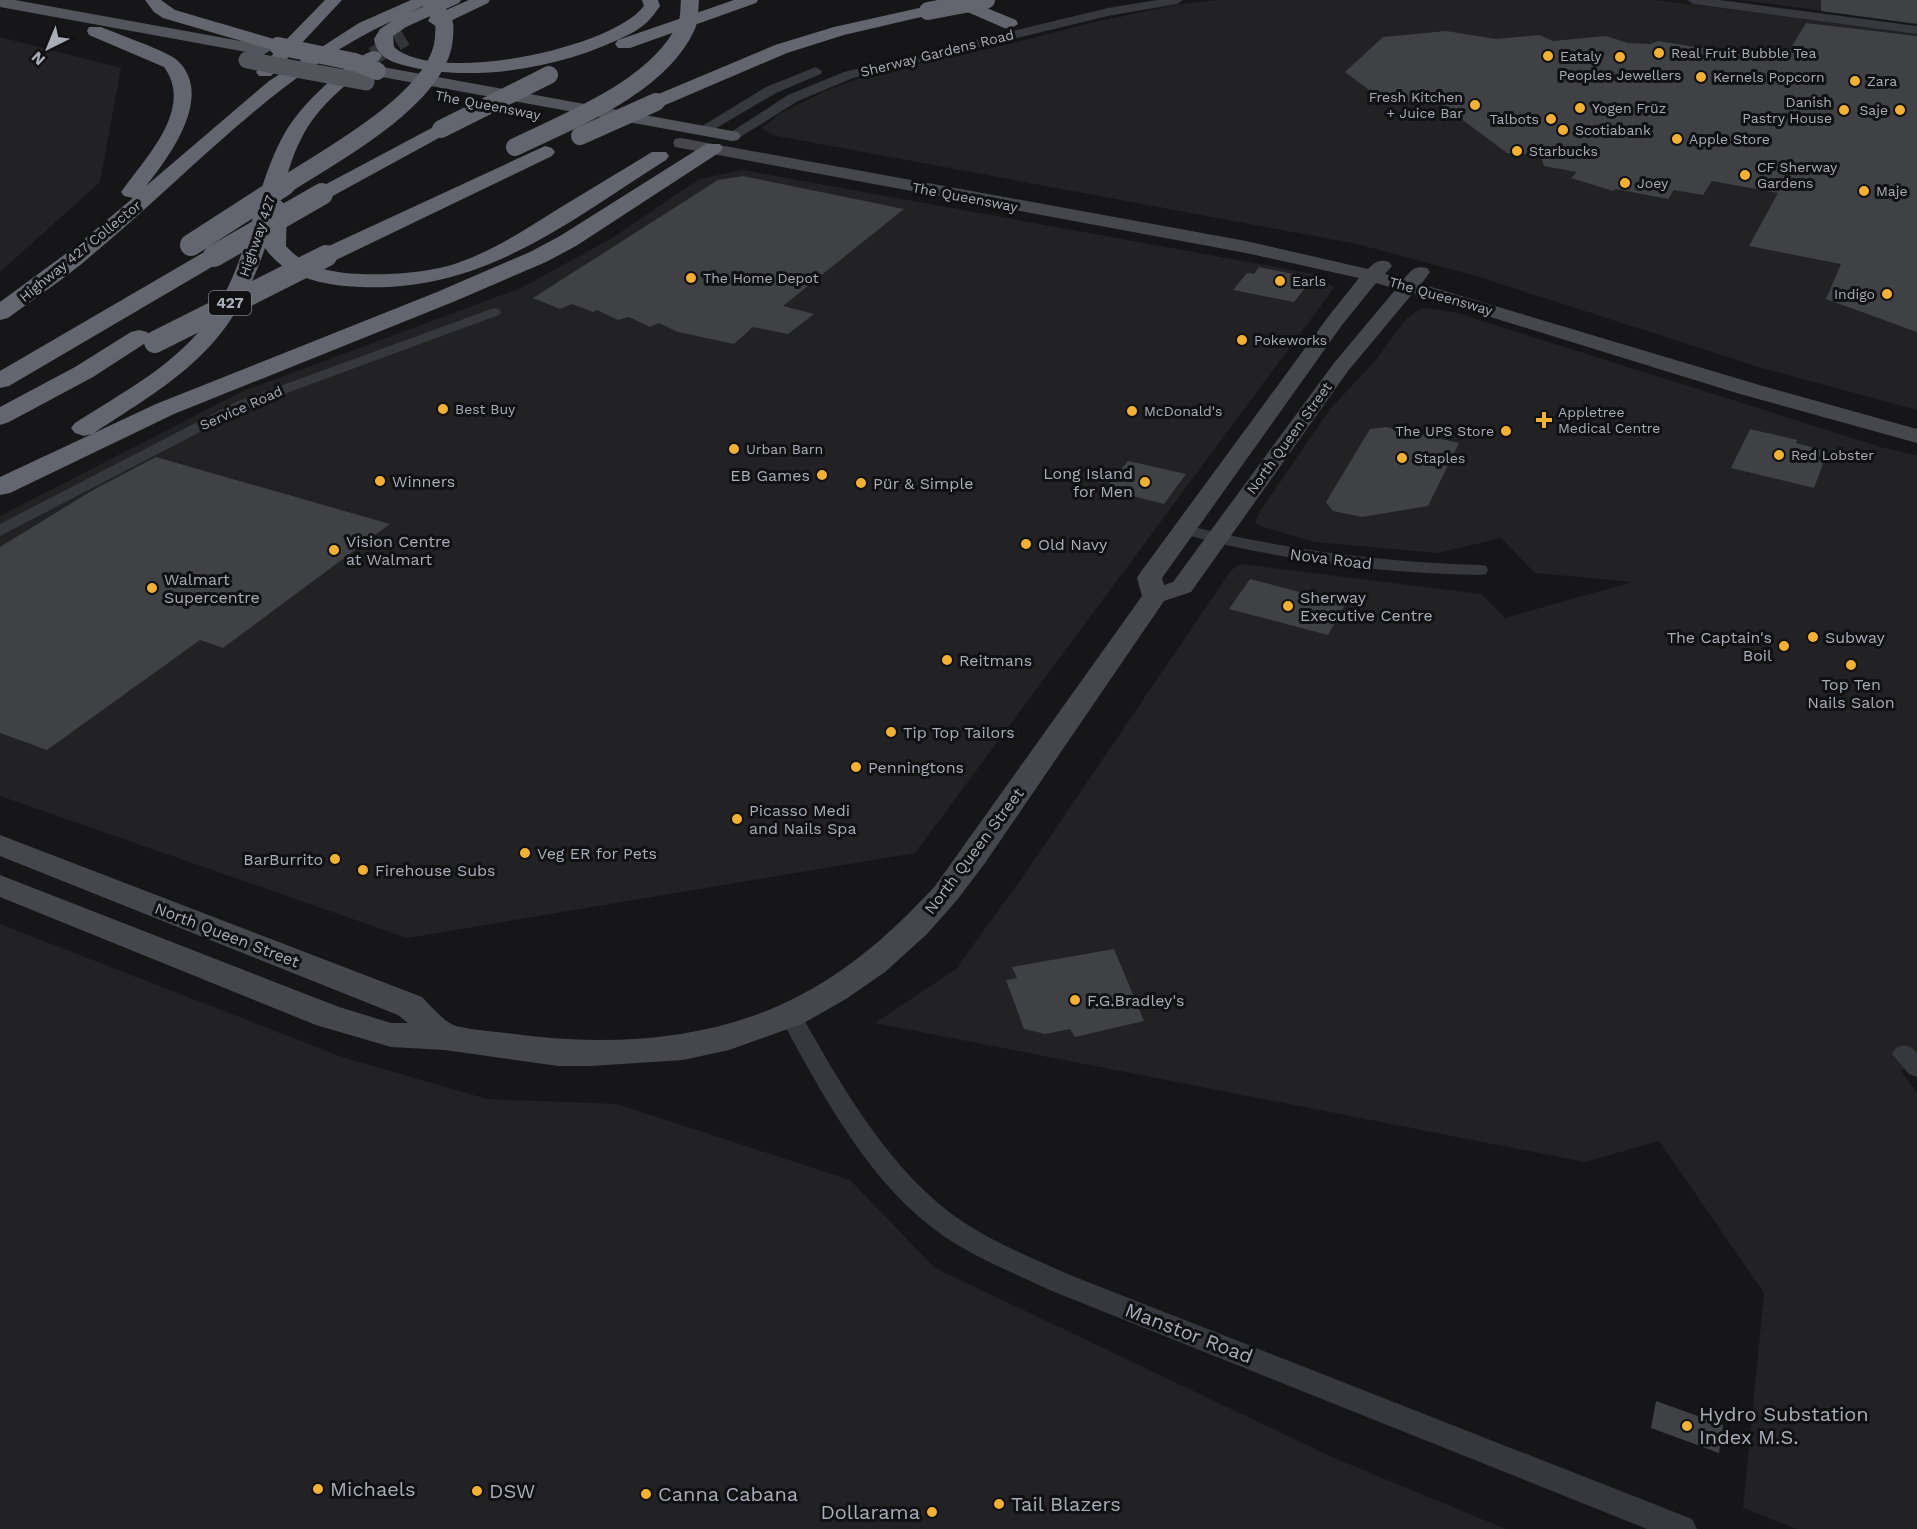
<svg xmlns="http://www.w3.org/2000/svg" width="1917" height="1529" viewBox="0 0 1917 1529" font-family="'Work Sans',sans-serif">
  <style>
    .built { fill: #222225 }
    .building { fill: #404145 }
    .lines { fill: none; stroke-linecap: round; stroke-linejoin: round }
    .motorway-tunnel { stroke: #333438; stroke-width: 18; stroke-dasharray: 18 9; stroke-linecap: butt }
    .minor { fill: #37383d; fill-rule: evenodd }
    .tertiary { fill: #37383d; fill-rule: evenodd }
    .secondary { fill: #45474d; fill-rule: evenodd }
    .primary { fill: #53555c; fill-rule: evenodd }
    .motorway { fill: #63666e; fill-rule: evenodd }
    .primary-bridge { stroke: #53555c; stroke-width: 17 }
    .motorway-bridge-far1 { stroke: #63666e; stroke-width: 18 }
    .motorway-bridge { stroke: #63666e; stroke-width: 22 }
    .poi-dot { fill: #f2b134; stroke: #111113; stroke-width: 2 }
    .labels { text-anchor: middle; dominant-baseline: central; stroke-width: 6; stroke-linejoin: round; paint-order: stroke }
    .far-street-label { font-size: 14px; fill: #a8adb8; stroke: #111113 }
    .far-poi-label { font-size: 14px; fill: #a8adb8; stroke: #111113; text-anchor: start }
    .shield { fill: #111113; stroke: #7b7e86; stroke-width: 1.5 }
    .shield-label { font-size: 15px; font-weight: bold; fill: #a8adb8 }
    .poi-label { font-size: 16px; fill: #a8adb8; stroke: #111113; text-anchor: start }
    .street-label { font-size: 16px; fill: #a8adb8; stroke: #111113 }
    .near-street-label { font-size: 20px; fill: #a8adb8; stroke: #111113 }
    .near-poi-label { font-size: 20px; fill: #a8adb8; stroke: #111113; text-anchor: start }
  </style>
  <rect width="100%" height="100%" fill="#161618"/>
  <g class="built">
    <polygon points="1217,0 1655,0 1917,33 1917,410 1762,368 1476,276 1357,244 772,135 762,128 781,113 825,91 874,73 1009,44 1094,22 1176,5"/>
    <polygon points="1740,0 1917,0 1917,23"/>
    <polygon points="0,37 121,68 100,182 0,272"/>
    <polygon points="743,170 1320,275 1334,288 915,853 407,938 0,796 0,516 243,391 521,288 612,238 699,179"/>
    <polygon points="1424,308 1454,312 1884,448 1917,455 1917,1066 1900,1070 1917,1092 1917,1529 1797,1529 1743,1508 1764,1293 1659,1141 1585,1162 875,1023 956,969 1024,875 1232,569 1241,564 1481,594 1505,618 1632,582 1535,573 1501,538 1438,553 1315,542 1260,526 1255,522 1260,511 1331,408 1375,361 1406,319 1417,311"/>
    <polygon points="0,924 345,1058 487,1099 617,1104 850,1180 935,1268 1334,1458 1506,1529 0,1529"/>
  </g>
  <g class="building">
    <polygon points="1821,0 1917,0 1917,24 1821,11"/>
    <polygon points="1806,23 1917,36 1917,332 1826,299 1841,264 1749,246 1778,193 1712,181 1703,195 1674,190 1668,199 1616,189 1613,191 1571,178 1577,172 1544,166 1540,155 1507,153 1440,103 1427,105 1377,96 1345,72 1383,37 1446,31 1496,39 1539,35 1553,41 1606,36 1628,43 1650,44 1658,41 1783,61"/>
    <polygon points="743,176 904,209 783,306 814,314 788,334 753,327 734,344 678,332 659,323 650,327 629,317 618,320 597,310 593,312 572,304 560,309 533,298 718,180"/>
    <polygon points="1259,267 1313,278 1294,302 1233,290 1247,273 1254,274"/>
    <polygon points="1386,427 1459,443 1428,506 1362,517 1333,511 1326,502 1370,429"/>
    <polygon points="1750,429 1797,440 1796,443 1822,450 1818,460 1824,461 1814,488 1731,468"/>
    <polygon points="156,457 390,524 223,648 200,640 47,750 0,733 0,547 93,490"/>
    <polygon points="1128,461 1186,474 1164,504 1105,489"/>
    <polygon points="1250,579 1345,604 1328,635 1229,609"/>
    <polygon points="1114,949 1144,1021 1075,1037 1070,1029 1045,1034 1024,1029 1006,980 1017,978 1012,967"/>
    <polygon points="1656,1401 1723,1425 1719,1453 1651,1428"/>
  </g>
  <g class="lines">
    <polyline class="motorway-tunnel" points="373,56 405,37"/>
    <g class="minor">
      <polygon points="494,308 499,309 501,312 499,315 246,408 0,536 0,524 236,402"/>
      <path d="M 1185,525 C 1283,549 1379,562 1480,565 L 1486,566 L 1488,570 L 1486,574 L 1480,575 C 1377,573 1278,560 1179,533 L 1177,530 Z"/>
      <path d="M 790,1007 L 798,1009 C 841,1085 889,1172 963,1222 C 997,1244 1034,1259 1070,1275 L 1692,1519 L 1697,1529 L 1647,1529 L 1052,1291 C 1016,1274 978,1259 945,1237 C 869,1185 822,1094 779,1015 L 782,1009 Z"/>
      <polygon points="1904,1045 1912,1048 1917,1053 1917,1077 1909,1074 1892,1054 1896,1048"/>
    </g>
    <g class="tertiary">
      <polygon points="1157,0 1183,0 1177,4 1108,16 853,78 798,101 737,139 732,140 725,136 788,95 844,72 1108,8"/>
      <polygon points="1687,0 1720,0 1917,26 1917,34 1693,4"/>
      <polygon points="816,67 822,71 821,74 776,93 706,134 696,134 694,131 766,87"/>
    </g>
    <path class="secondary" d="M 681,138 L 1246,241 L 1368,269 C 1375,262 1379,259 1389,262 L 1392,266 L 1385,274 L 1404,279 C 1411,270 1415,265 1427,268 L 1430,272 L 1421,284 L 1756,384 L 1917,429 L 1917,443 L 1740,394 L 1413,293 L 1348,371 L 1191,592 L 1164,601 L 985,863 L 957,900 L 927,934 L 885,972 L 846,999 L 802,1024 L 729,1050 L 683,1060 L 591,1066 L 558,1066 L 445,1050 L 391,1047 L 316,1025 L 0,897 L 0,875 L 339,1007 L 391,1023 L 408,1023 L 398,1015 L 0,856 L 0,835 L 422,997 C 431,1006 445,1023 456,1026 C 472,1030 490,1031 506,1033 C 596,1046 694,1043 778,1006 C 840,979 890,935 935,886 L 1142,596 L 1137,578 L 1140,573 L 1328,317 L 1359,278 L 1246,253 L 675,147 L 673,143 L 675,139 ZM 1376,283 L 1396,289 L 1334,363 L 1173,582 L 1164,585 L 1162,578 L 1342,325 Z"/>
    <g class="primary">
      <polygon points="0,0 15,0 263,45 271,50 263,55 0,7"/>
      <polygon points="377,66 732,131 738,132 741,136 738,140 732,141 371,75 369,71 371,67"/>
    </g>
    <g class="motorway">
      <polygon points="145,0 161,0 175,10 284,42 325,0 342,0 271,76 259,76 256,72 276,51 163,18 154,12"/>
      <path d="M 411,0 L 432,0 L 430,3 L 408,13 L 439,0 L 461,0 L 459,3 L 406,27 L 393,36 L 394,47 C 436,85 611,49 644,6 L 642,0 L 658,0 L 660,6 C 652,18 644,27 630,34 C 568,66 480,83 411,67 C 395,63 377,59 374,39 L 380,29 L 392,21 C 276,74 189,175 92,255 C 66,278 36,297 8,318 L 0,320 L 0,302 L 75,247 L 133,198 L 124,196 L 121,192 C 144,159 195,109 164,67 L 89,35 L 87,31 L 89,27 L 101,27 C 117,34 167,51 177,60 C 215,95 170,156 146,186 L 269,81 L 359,23 Z"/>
      <polygon points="469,0 490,0 488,3 442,25 436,26 428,21 430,17"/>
      <polygon points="734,0 758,0 756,3 630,48 618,48 615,44 618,40"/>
      <polygon points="945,0 967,0 1016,20 1018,24 1010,29 1004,28 947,3"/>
      <polygon points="928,6 934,8 936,11 934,14 844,35 787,53 663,106 649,106 647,102 649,98 775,45 834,27"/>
      <path d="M 373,51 L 379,52 L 382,56 L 379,60 C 350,80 317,106 301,139 C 291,158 286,180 280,200 L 287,206 L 286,246 C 305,268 333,273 361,274 C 390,275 420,273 448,266 C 488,254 523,231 558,209 C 589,190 621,171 652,152 L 666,152 L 669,156 L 666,160 C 562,226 476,298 345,286 C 314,283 283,274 265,248 C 231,349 179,378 94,433 L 156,404 L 437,292 L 530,252 L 560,236 L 706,144 L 720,144 L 723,148 L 720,152 L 576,246 L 546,262 L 453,302 L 174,414 L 10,493 L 0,495 L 0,477 L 92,434 L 84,436 L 75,433 L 71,428 L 75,423 C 123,392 178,364 211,316 C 249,263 252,195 282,138 C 294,115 313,96 332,79 C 344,69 358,55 373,51 Z"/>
      <polygon points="441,123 448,125 451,129 448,133 329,198 315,198 312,194 315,190"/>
      <polygon points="545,146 552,148 555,152 552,156 334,261 326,263 318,261 315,256 318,251"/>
      <polygon points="214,249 222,251 225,256 222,261 9,386 0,388 0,371 206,251"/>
      <polygon points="139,330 147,332 151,337 147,342 93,377 9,422 0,425 0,407 75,367 131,332"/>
    </g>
    <polyline class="primary-bridge" points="247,60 366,82"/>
    <g class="motorway-bridge-far1">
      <polyline points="928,11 986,0"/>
      <polyline points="278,46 355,62 377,71"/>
      <polyline points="441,129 549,75"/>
      <polyline points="580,136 656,102"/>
      <path d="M 515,147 C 571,120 658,87 686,27 C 690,20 689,9 690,0"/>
      <path d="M 282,187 C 329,156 440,98 444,38 C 444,33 445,28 444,24 C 441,16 434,7 430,0"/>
    </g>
    <g class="motorway-bridge">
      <polyline points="191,245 284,185"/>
      <polyline points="214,256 322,194"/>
      <polyline points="155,342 326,256"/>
    </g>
  </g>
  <g class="poi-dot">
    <circle cx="1659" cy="53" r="6"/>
    <circle cx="1548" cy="56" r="6"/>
    <circle cx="1620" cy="57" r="6"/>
    <circle cx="1701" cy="77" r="6"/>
    <circle cx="1855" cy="81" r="6"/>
    <circle cx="1475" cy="105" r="6"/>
    <circle cx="1580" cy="108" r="6"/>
    <circle cx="1844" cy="110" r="6"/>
    <circle cx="1900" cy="110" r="6"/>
    <circle cx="1551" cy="119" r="6"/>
    <circle cx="1563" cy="130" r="6"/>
    <circle cx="1677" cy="139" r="6"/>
    <circle cx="1517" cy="151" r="6"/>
    <circle cx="1745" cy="175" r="6"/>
    <circle cx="1625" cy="183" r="6"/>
    <circle cx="1864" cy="191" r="6"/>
    <circle cx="691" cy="278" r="6"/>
    <circle cx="1280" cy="281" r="6"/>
    <circle cx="1887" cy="294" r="6"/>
    <circle cx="1242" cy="340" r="6"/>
    <circle cx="443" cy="409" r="6"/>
    <circle cx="1132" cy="411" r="6"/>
    <path d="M1541 411h6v6h6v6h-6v6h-6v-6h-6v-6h6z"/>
    <circle cx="1506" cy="431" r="6"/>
    <circle cx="734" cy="449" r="6"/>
    <circle cx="1779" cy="455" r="6"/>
    <circle cx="1402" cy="458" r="6"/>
    <circle cx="822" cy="475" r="6"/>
    <circle cx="380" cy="481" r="6"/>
    <circle cx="1145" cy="482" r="6"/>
    <circle cx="861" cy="483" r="6"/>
    <circle cx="1026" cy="544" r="6"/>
    <circle cx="334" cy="550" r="6"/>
    <circle cx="152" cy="588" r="6"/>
    <circle cx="1288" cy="606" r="6"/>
    <circle cx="1813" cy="637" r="6"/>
    <circle cx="1784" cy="646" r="6"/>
    <circle cx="947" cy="660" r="6"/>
    <circle cx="1851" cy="665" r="6"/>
    <circle cx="891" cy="732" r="6"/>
    <circle cx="856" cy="767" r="6"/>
    <circle cx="737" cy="819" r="6"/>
    <circle cx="525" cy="853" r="6"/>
    <circle cx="335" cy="859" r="6"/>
    <circle cx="363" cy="870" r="6"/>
    <circle cx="1075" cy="1000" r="6"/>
    <circle cx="1687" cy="1426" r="6"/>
    <circle cx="318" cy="1489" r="6"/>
    <circle cx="477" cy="1491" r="6"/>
    <circle cx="646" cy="1494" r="6"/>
    <circle cx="999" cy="1504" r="6"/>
    <circle cx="932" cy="1512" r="6"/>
  </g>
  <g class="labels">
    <g class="far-street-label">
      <text transform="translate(937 53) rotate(-14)">Sherway Gardens Road</text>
      <text transform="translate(488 105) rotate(11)">The Queensway</text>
      <text transform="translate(965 197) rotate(11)">The Queensway</text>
      <text transform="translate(257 236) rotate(-71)">Highway 427</text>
      <text transform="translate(80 251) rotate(-39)">Highway 427 Collector</text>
      <text transform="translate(1441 296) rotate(16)">The Queensway</text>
      <text transform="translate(241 408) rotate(-24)">Service Road</text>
      <text transform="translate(1289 438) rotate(-54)">North Queen Street</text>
    </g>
    <g class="far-poi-label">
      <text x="1671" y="53">Real Fruit Bubble Tea</text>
      <text x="1560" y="56">Eataly</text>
      <text x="1620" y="75" text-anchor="middle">Peoples Jewellers</text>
      <text x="1713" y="77">Kernels Popcorn</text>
      <text x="1867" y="81">Zara</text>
      <text x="1463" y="97" text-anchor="end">Fresh Kitchen<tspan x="1463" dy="16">+ Juice Bar</tspan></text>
      <text x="1832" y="102" text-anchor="end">Danish<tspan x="1832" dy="16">Pastry House</tspan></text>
      <text x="1592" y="108">Yogen Früz</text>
      <text x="1888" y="110" text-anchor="end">Saje</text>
      <text x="1539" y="119" text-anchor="end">Talbots</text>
      <text x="1575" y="130">Scotiabank</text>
      <text x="1689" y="139">Apple Store</text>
      <text x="1529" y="151">Starbucks</text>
      <text x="1757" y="167">CF Sherway<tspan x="1757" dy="16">Gardens</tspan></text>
      <text x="1637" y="183">Joey</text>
      <text x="1876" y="191">Maje</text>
      <text x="703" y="278">The Home Depot</text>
      <text x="1292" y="281">Earls</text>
      <text x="1875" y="294" text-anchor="end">Indigo</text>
      <text x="1254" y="340">Pokeworks</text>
      <text x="455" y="409">Best Buy</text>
      <text x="1144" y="411">McDonald's</text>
      <text x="1558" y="412">Appletree<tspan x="1558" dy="16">Medical Centre</tspan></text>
      <text x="1494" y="431" text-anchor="end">The UPS Store</text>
      <text x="746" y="449">Urban Barn</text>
      <text x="1791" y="455">Red Lobster</text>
      <text x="1414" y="458">Staples</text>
    </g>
    <rect class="shield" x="209" y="291" width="42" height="24" rx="4.5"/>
    <g class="shield-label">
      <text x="230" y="303">427</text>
    </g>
    <g class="poi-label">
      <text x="1133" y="473" text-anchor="end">Long Island<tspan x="1133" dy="18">for Men</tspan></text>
      <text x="810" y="475" text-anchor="end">EB Games</text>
      <text x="392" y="481">Winners</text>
      <text x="873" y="483">Pür &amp; Simple</text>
      <text x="346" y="541">Vision Centre<tspan x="346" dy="18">at Walmart</tspan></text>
      <text x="1038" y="544">Old Navy</text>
      <text x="164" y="579">Walmart<tspan x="164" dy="18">Supercentre</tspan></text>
      <text x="1300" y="597">Sherway<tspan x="1300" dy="18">Executive Centre</tspan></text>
      <text x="1772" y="637" text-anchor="end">The Captain's<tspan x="1772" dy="18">Boil</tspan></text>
      <text x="1825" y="637">Subway</text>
      <text x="959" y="660">Reitmans</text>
      <text x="1851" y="684" text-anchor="middle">Top Ten<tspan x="1851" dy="18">Nails Salon</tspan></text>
      <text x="903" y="732">Tip Top Tailors</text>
      <text x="868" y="767">Penningtons</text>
      <text x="749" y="810">Picasso Medi<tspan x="749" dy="18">and Nails Spa</tspan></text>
      <text x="537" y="853">Veg ER for Pets</text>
      <text x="323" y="859" text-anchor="end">BarBurrito</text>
      <text x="375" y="870">Firehouse Subs</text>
      <text x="1087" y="1000">F.G.Bradley's</text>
    </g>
    <g class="street-label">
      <text transform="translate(1331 559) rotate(7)">Nova Road</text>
      <text transform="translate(974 851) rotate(-53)">North Queen Street</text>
      <text transform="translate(227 935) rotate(21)">North Queen Street</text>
    </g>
    <g class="near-street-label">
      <text transform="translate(1189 1333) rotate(21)">Manstor Road</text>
    </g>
    <g class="near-poi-label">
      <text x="1699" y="1414">Hydro Substation<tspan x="1699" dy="23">Index M.S.</tspan></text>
      <text x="330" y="1489">Michaels</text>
      <text x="489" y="1491">DSW</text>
      <text x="658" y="1494">Canna Cabana</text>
      <text x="1011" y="1504">Tail Blazers</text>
      <text x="920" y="1512" text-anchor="end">Dollarama</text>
    </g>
  </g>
  <g transform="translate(48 48) rotate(223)" stroke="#111113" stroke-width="4.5" paint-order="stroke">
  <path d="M0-4.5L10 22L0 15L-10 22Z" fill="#a8adb8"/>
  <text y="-9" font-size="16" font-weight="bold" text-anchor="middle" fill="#a8adb8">N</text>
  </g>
</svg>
